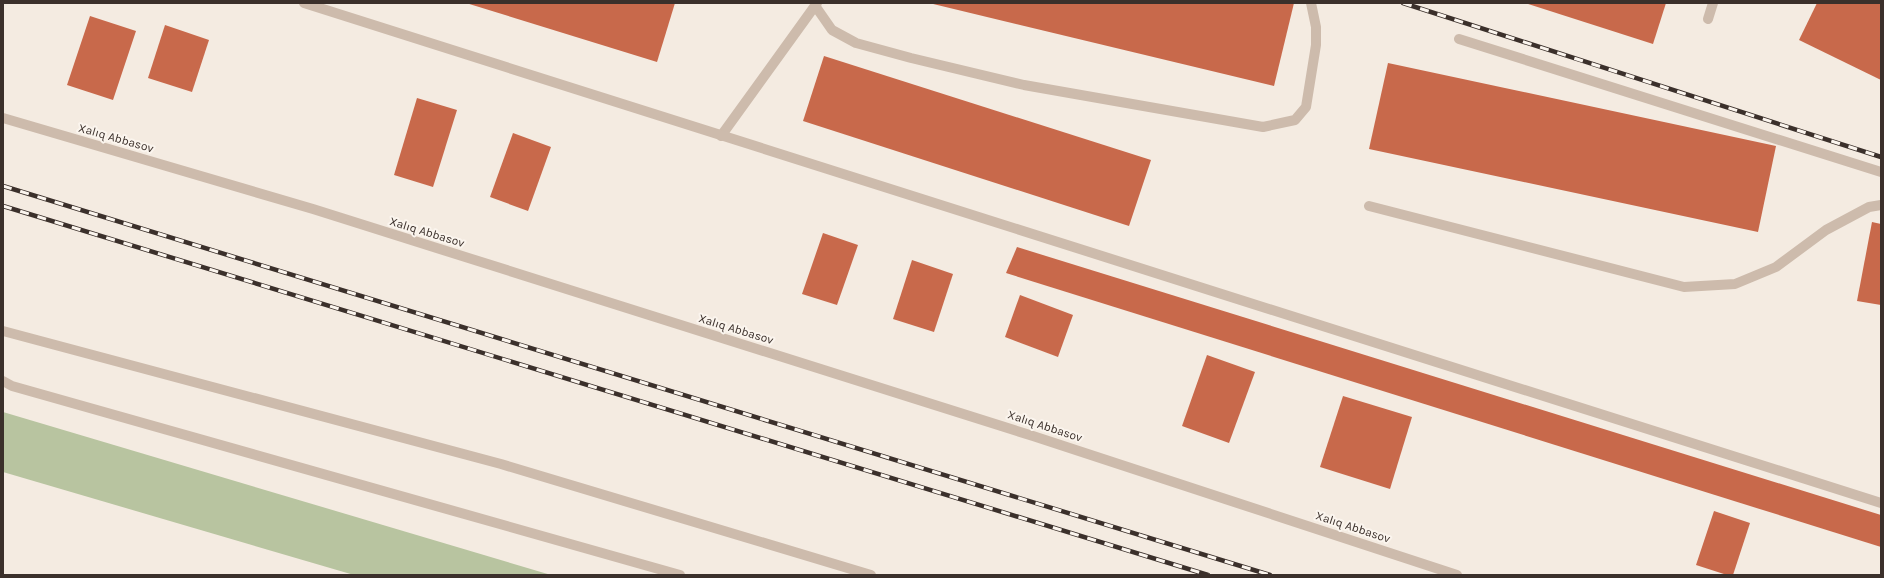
<svg xmlns="http://www.w3.org/2000/svg" width="1884" height="578" viewBox="0 0 1884 578" font-family="Karla,sans-serif">
  <style>
    .green { fill: #b8c4a0 }
    .building { fill: #c8694b }
    .lines { fill: none; stroke-linecap: round; stroke-linejoin: round }
    .lane { stroke: #cdbbac; stroke-width: 10 }
    .street { stroke: #cdbbac; stroke-width: 10 }
    .rail-casing { stroke: #3b302b; stroke-width: 4.5 }
    .rail { stroke: #fbf5ee; stroke-width: 3; stroke-dasharray: 9; stroke-linecap: butt }
    .labels { text-anchor: middle; dominant-baseline: central; stroke-width: 4; stroke-linejoin: round; paint-order: stroke }
    .street-label { font-size: 12px; fill: #3b302b; stroke: #fbf5ee }
  </style>
  <rect width="100%" height="100%" fill="#f4ebe1"/>
  <polygon class="green" points="3,412 551,575 354,575 3,472"/>
  <g class="building">
    <polygon points="466,3 675,3 657,62"/>
    <polygon points="929,3 1294,3 1274,86"/>
    <polygon points="1525,3 1666,3 1653,44"/>
    <polygon points="1817,3 1881,3 1881,80 1799,40"/>
    <polygon points="90,16 136,31 113,100 67,85"/>
    <polygon points="165,25 209,40 192,92 148,78"/>
    <polygon points="824,56 1151,160 1129,226 803,121"/>
    <polygon points="1388,63 1776,146 1758,232 1369,149"/>
    <polygon points="417,98 457,110 433,187 394,175"/>
    <polygon points="513,133 551,147 528,211 490,197"/>
    <polygon points="1872,222 1881,224 1881,305 1857,301"/>
    <polygon points="823,233 858,245 837,305 802,294"/>
    <polygon points="1017,247 1881,515 1881,547 1006,273"/>
    <polygon points="912,260 953,274 934,332 893,319"/>
    <polygon points="1020,295 1073,315 1058,357 1005,337"/>
    <polygon points="1207,355 1255,372 1229,443 1182,426"/>
    <polygon points="1343,396 1412,417 1390,489 1320,467"/>
    <polygon points="1714,511 1750,523 1733,575 1727,575 1696,565"/>
  </g>
  <g class="lines">
    <g class="lane">
      <polyline points="816,7 832,30 856,43 911,58 1024,85 1263,127 1295,120 1306,107 1316,45 1316,27 1311,3"/>
      <polyline points="1708,19 1713,3"/>
      <polyline points="1459,39 1881,172"/>
      <polyline points="721,136 817,3"/>
      <polyline points="1369,206 1684,287 1735,284 1776,267 1826,230 1869,207 1881,205"/>
    </g>
    <g class="street">
      <polyline points="304,3 1881,503"/>
      <polyline points="3,118 313,209 1033,436 1457,575"/>
      <polyline points="3,331 501,464 871,575"/>
      <polyline points="3,381 12,386 680,575"/>
    </g>
    <defs>
      <g id="rail">
        <polyline points="1403,3 1881,157"/>
        <polyline points="3,186 1270,575"/>
        <polyline points="3,206 1208,575"/>
      </g>
    </defs>
    <use href="#rail" class="rail-casing"/>
    <use href="#rail" class="rail"/>
  </g>
  <g class="labels">
    <g class="street-label">
      <text transform="translate(116 138) rotate(16)">Xalıq Abbasov</text>
      <text transform="translate(427 232) rotate(17)">Xalıq Abbasov</text>
      <text transform="translate(736 329) rotate(17)">Xalıq Abbasov</text>
      <text transform="translate(1045 426) rotate(18)">Xalıq Abbasov</text>
      <text transform="translate(1353 527) rotate(18)">Xalıq Abbasov</text>
    </g>
  </g>
  <rect width="1884" height="578" fill="none" stroke="#3b302b" stroke-width="8"/>
</svg>
